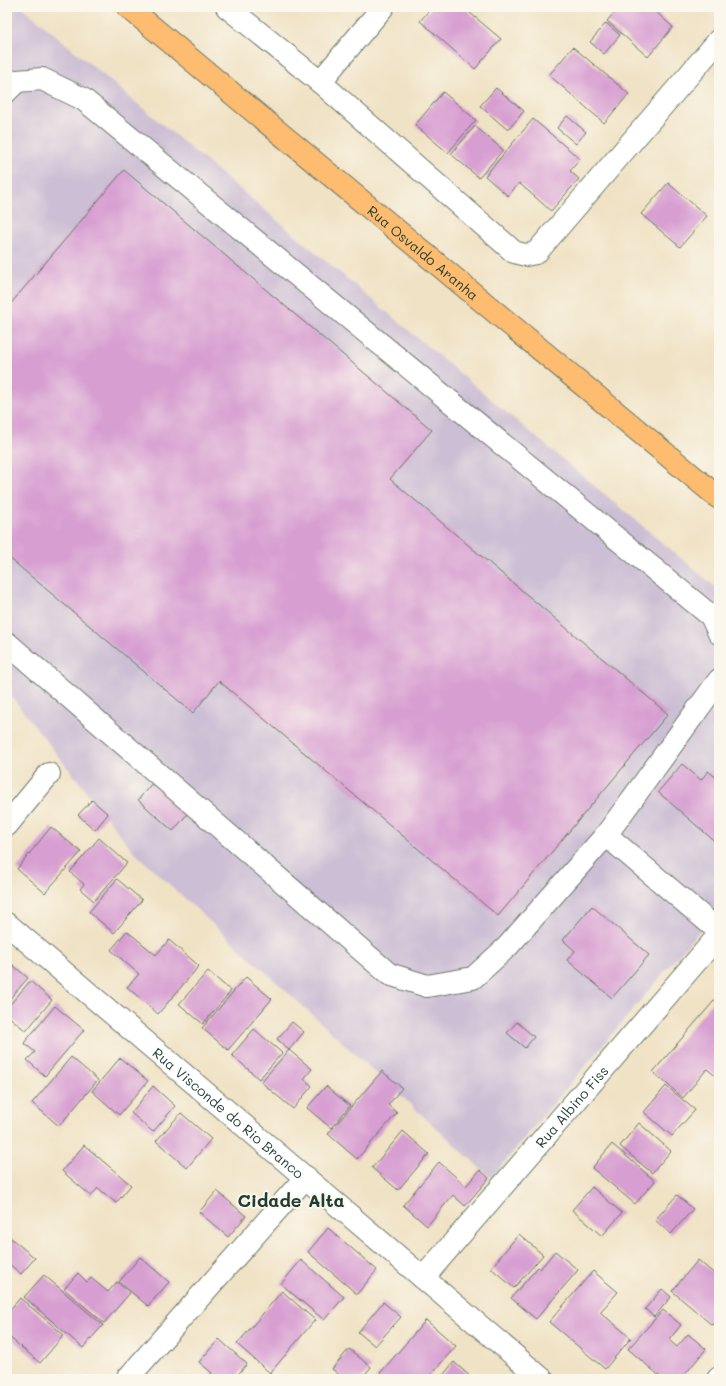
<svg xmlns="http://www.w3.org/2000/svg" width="726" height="1386" viewBox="0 0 726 1386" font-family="Mali,sans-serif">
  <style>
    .industrial { fill: #ccbed4 }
    .building { fill: #d79ed1 }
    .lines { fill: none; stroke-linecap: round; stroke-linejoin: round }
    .minor-casing { stroke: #687767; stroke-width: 24 }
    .major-casing { stroke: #687767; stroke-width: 24 }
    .minor { stroke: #fff; stroke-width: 22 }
    .major { stroke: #fdbc70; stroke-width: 22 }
    .labels { text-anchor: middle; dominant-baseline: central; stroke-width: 4; stroke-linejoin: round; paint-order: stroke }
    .street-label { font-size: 14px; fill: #1f3d34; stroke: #fbf7ec }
    .district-label { font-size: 18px; font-weight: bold; fill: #1f3d34; stroke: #fbf7ec }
  </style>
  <rect width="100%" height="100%" fill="#fbf7ec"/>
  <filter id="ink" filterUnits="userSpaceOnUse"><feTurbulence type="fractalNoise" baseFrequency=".025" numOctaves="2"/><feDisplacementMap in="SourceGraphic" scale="8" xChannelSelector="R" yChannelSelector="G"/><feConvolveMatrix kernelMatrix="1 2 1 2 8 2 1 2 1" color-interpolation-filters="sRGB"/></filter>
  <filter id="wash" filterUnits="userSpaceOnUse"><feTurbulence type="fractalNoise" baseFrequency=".012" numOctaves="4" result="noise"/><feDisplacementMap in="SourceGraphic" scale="16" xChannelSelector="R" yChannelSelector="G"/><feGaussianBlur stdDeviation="0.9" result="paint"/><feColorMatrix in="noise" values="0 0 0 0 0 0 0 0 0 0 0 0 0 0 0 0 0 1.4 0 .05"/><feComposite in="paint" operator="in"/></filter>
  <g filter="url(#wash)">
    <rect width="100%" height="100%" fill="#f0e2c5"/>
    <polygon class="industrial" points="7,7 22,7 719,590 719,907 491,1178 135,853 7,691"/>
    <g id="blocks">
      <g class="building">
        <polygon points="432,7 463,7 501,39 475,69 420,21"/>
        <polygon points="619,7 650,7 673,27 648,57 607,21"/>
        <polygon points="606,23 620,35 604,54 590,42"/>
        <polygon points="573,47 629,94 604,123 549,75"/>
        <polygon points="496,88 524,111 508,130 480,106"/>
        <polygon points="443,92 476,120 448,153 415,125"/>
        <polygon points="567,116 586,132 576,144 557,128"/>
        <polygon points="533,119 580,159 570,171 579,179 551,211 519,183 508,196 485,176"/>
        <polygon points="475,126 503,150 479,178 451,154"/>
        <polygon points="124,170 432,430 390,479 668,714 498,916 219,681 193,713 7,556 7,308"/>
        <polygon points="668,183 707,216 680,247 641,214"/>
        <polygon points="682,764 701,780 708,771 719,780 719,845 658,792"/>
        <polygon points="153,782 189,812 173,831 138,800"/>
        <polygon points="92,800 108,814 95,830 78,815"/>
        <polygon points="51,827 81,852 45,893 17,869"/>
        <polygon points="99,838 127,863 94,901 80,889 84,884 70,872"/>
        <polygon points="117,879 142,900 114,933 89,912"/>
        <polygon points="592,906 649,955 612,998 567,960 575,951 563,940"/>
        <polygon points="127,931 156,955 169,940 199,966 158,1014 127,987 139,974 111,950"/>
        <polygon points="7,960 28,978 7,1002"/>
        <polygon points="208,971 231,991 203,1024 179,1004"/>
        <polygon points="246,977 272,999 228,1050 202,1028"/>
        <polygon points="30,981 52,1000 26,1031 7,1015 7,1008"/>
        <polygon points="719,995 719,1079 707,1069 683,1098 653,1072"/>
        <polygon points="55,1006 84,1030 45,1076 27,1060 35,1052 24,1043"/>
        <polygon points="292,1022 304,1032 289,1050 277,1039"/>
        <polygon points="517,1022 534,1037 525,1048 507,1033"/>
        <polygon points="254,1029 282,1053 259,1079 232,1055"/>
        <polygon points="289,1050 312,1069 304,1079 312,1086 293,1109 261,1082"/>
        <polygon points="71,1057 98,1080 59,1126 32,1103"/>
        <polygon points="120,1058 148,1081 119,1115 92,1091"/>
        <polygon points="382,1071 402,1088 388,1105 397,1113 357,1159 328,1134"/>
        <polygon points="153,1086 175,1106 153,1132 131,1113"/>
        <polygon points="326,1086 350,1106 331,1128 307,1108"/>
        <polygon points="666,1086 695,1110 672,1136 644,1112"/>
        <polygon points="181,1113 211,1139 187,1168 156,1141"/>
        <polygon points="639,1123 671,1151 652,1173 620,1146"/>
        <polygon points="403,1131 429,1154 398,1190 372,1168"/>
        <polygon points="612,1144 655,1181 635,1204 592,1168"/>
        <polygon points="84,1145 131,1185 116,1203 98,1188 91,1196 62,1171"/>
        <polygon points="439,1162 466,1186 480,1170 489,1178 465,1206 453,1195 427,1226 403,1205"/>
        <polygon points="592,1187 622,1213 602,1236 572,1210"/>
        <polygon points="217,1191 246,1216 228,1237 199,1212"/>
        <polygon points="677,1195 693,1209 671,1234 655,1220"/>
        <polygon points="328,1228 377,1270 357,1294 308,1252"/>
        <polygon points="519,1234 543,1255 514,1288 491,1268"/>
        <polygon points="7,1235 35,1258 21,1274 7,1262"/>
        <polygon points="555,1251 578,1270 536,1319 511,1298 538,1267 540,1269"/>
        <polygon points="140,1257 169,1282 148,1306 119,1282"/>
        <polygon points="301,1260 344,1297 324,1320 281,1284"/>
        <polygon points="698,1260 719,1278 719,1316 712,1325 672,1291"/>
        <polygon points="593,1271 618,1292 600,1312 631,1338 605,1369 549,1322"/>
        <polygon points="78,1273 87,1282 91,1278 108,1292 117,1282 130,1293 104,1323 64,1289"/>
        <polygon points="44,1275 103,1325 83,1348 24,1297"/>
        <polygon points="662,1289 671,1297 654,1317 645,1309"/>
        <polygon points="282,1291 315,1320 270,1373 237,1344"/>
        <polygon points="20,1298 64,1335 40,1363 7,1335 7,1313"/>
        <polygon points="383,1302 401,1317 375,1346 358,1332"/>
        <polygon points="663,1310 681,1325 669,1340 677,1347 688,1334 706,1349 681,1379 663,1379 628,1349"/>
        <polygon points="426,1320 456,1346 427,1379 375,1379"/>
        <polygon points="219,1339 247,1364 234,1379 207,1379 212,1373 199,1362"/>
        <polygon points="349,1349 371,1367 361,1379 344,1379 332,1369"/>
        <polygon points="454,1362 473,1379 440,1379"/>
      </g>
    </g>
  </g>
  <g filter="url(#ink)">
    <use href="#blocks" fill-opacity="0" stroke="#687767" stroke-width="1"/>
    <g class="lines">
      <defs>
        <g id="minor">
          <polyline points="227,7 320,82 514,252 525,255 536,253 719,40"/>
          <polyline points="320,82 383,7"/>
          <polyline points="7,91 17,81 42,79 83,99 711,616 719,633"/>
          <polyline points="7,643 389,974 427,986 473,978 508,946 606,835 719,680"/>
          <polyline points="7,825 49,774"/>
          <polyline points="606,835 719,931"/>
          <path id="s1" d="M 7,924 L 542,1379"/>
          <path id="s2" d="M 423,1278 L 719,935"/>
          <polyline points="127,1379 306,1177"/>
          <polyline points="718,1379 719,1378"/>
        </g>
        <g id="major">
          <path id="s3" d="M 128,7 L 719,498"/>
        </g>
      </defs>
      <use href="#minor" class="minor-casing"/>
      <use href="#major" class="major-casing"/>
      <use href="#minor" class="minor"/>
      <use href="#major" class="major"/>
    </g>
  </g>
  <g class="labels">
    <g class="street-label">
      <text stroke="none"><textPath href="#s3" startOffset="384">Rua Osvaldo Aranha</textPath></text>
      <text stroke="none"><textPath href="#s2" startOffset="227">Rua Albino Fiss</textPath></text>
      <text stroke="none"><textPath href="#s1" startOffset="291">Rua Visconde do Rio Branco</textPath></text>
    </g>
    <g class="district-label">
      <text x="291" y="1200">Cidade Alta</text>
    </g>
  </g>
  <rect width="726" height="1386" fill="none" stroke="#fbf7ec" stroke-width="24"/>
</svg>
